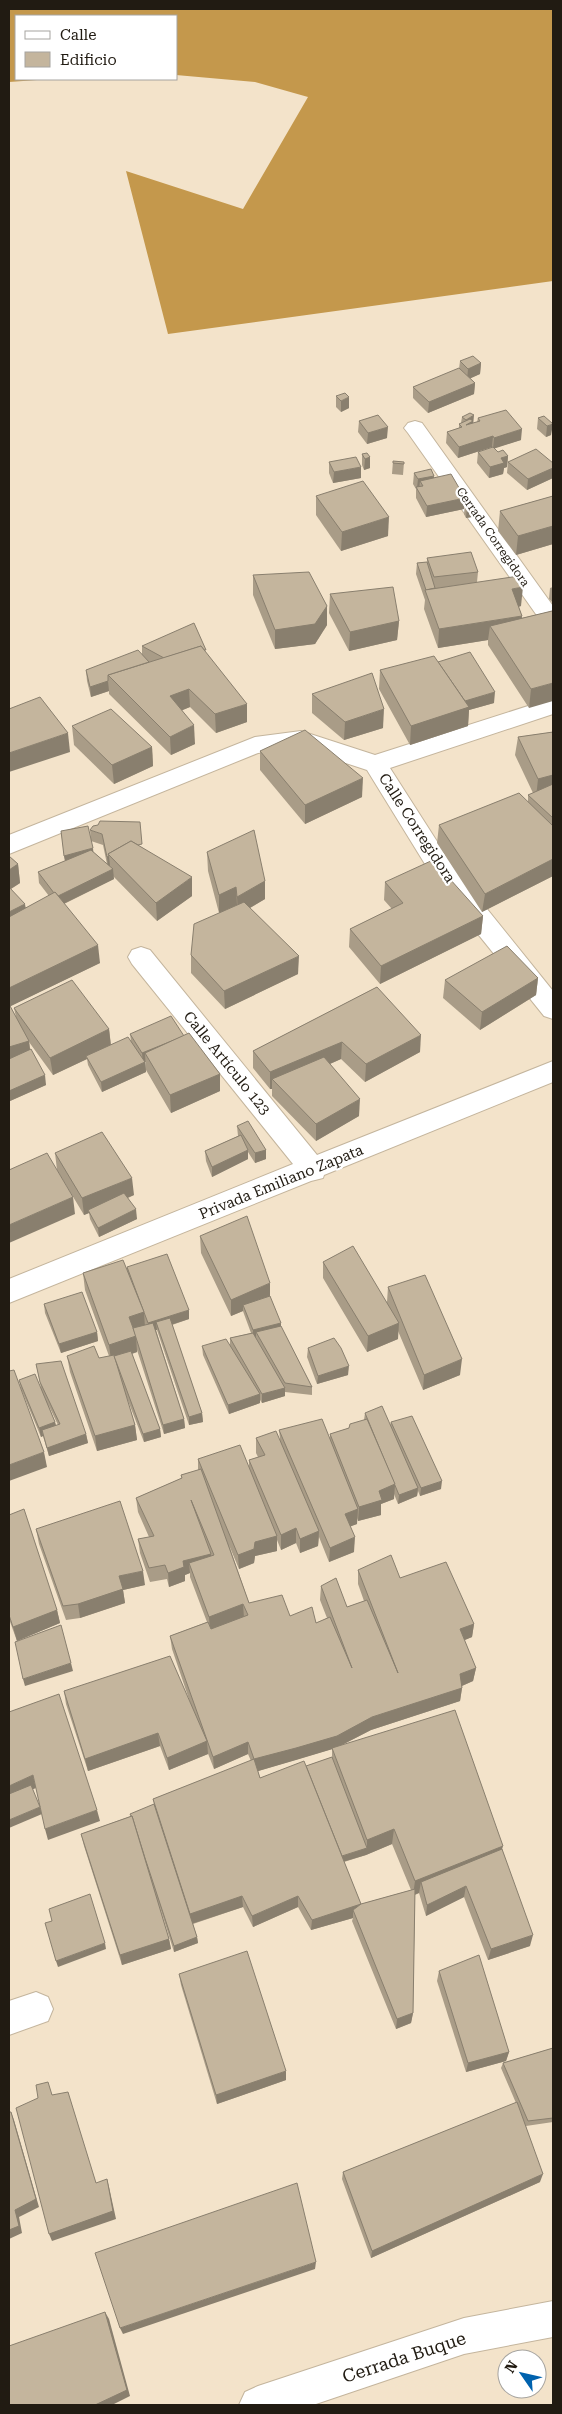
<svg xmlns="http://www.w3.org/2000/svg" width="562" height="2414" viewBox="0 0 562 2414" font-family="'Roboto Serif',serif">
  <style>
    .forest { fill: #c4984c }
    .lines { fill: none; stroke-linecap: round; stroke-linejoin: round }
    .minor-casing { stroke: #c4b59d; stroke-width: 2 }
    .minor { fill: #fff; fill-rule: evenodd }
    .wall { fill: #a99c87; fill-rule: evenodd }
    .shaded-wall { fill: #897f6e }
    .building { fill: #c4b59d; stroke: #897f6e }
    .labels { text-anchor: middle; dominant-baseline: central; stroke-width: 4.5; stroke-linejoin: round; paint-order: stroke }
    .far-street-label { font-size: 12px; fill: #211b12; stroke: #fff }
    .street-label { font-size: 15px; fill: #211b12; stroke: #fff }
    .near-street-label { font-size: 18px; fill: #211b12; stroke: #fff }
  </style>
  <rect width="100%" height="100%" fill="#f3e3ca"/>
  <polygon class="forest" points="9,9 553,9 553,281 168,334 126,171 243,209 308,97 255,82 176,75 176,16 16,16 16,79 51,79 9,82"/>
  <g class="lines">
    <defs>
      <g id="minor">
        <polygon points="415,421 422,423 553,606 553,630 545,627 408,433 404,428 408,423"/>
        <polygon points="553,698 553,714 390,768 454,868 553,991 553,1019 544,1016 436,882 367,770 300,748 258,753 9,854 9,835 255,737 301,731 375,755"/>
        <polygon points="141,947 150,950 317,1155 553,1061 553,1082 324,1175 323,1178 311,1181 9,1303 9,1279 293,1164 132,964 128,957 132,950"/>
        <polygon points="36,1992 48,1997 53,2009 48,2021 9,2035 9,2001"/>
        <polygon points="553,2301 553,2337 464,2354 313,2405 239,2405 245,2392 258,2386 464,2318"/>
      </g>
    </defs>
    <use href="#minor" class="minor-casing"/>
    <use href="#minor" class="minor"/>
  </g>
  <g class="wall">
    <polygon points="460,361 481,363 480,374 470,378 475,383 474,394 428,413 413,398 413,387 459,369"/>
    <polygon points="336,396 349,408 341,412 336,407"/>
    <polygon points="544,416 551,435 546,437 537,429 538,418"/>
    <polygon points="462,417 473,423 477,422 478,418 521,440 494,448 498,452 508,456 507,467 504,468 503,474 489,478 477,463 478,452 492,448 492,447 458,458 446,443 447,432 459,428 459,424 461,423"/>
    <polygon points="359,421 387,438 367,444 358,432"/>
    <polygon points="362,454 370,457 370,468 364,470 362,465"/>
    <polygon points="393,461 404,462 403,475 392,474"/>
    <polygon points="329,462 361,478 333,483 329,473"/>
    <polygon points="508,462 553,463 553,478 527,490 507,473"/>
    <polygon points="414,473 434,477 464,509 426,517 416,498 416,489 413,484"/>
    <polygon points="316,496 388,536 341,551 316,515"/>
    <polygon points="553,496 553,544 516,555 498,531 500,511"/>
    <polygon points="465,503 472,517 466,518 464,514"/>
    <polygon points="427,558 478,572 477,582 521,606 519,607 522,618 552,611 529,708 488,645 488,640 438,648 424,609 425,600 416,574 417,563 427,562"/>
    <polygon points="253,575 327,625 315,644 275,649 253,595"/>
    <polygon points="553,587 553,603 549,599 550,588"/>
    <polygon points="330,594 399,621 397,640 349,651 329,613"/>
    <polygon points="142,646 206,653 247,722 216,733 190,707 182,710 195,744 171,755 109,694 109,691 91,697 87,681 86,670 142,655"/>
    <polygon points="438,662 494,703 469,710 468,726 410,745 379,689 380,670"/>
    <polygon points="312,694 383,728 344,740 312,713"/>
    <polygon points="72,726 152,747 153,766 114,784 74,745"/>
    <polygon points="553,732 553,876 482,912 437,843 439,825 528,801 528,795 533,793 515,755 518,737"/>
    <polygon points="260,751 362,797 305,824 260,770"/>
    <polygon points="90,830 143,848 192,896 157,921 113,876 114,879 64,904 100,963 10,1006 16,1017 14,1008 109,1029 111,1045 131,1041 130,1034 184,1036 220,1074 220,1091 171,1113 146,1070 146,1062 145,1062 146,1072 102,1092 88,1065 87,1059 53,1075 29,1042 30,1049 46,1085 10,1101 9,1100 9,856 18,864 20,883 11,889 26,908 49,896 39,883 38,872 65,861 61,831 93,852 107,864 103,845 91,841"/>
    <polygon points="207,852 265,881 265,899 250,908 298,974 225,1009 191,973 191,955 219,913 208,871"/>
    <polygon points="385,882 483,916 481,934 380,984 349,947 350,929 392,909 384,900"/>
    <polygon points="538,978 536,995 480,1030 443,998 445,980"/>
    <polygon points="377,987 420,1052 365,1082 341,1059 330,1064 359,1116 316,1141 272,1096 272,1089 270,1089 253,1068 253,1051"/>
    <polygon points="237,1126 266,1150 266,1159 255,1163 248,1152 248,1159 212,1177 206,1161 205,1151 238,1136"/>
    <polygon points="55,1153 134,1195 128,1198 137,1219 99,1237 90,1219 89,1213 84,1215 57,1170"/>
    <polygon points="200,1236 270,1298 281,1327 312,1387 312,1395 285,1392 285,1391 285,1396 262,1403 260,1400 260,1403 229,1414 203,1355 202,1346 230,1346 230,1338 251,1333 244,1314 243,1311 231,1316 201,1253"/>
    <polygon points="323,1262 387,1302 388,1287 460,1375 423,1390 398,1331 398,1339 367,1352 323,1278"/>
    <polygon points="127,1267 189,1319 172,1325 202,1413 203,1422 189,1425 157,1330 156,1330 184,1419 185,1428 164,1434 137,1350 137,1352 132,1354 160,1429 161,1437 144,1442 125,1393 135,1425 137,1440 97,1451 70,1372 67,1356 99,1358 109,1356 85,1290 83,1273 127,1270"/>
    <polygon points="44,1304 97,1332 98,1341 61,1353 45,1313"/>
    <polygon points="308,1348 348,1375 317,1384 307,1357"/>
    <path d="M 36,1364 L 86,1434 L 88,1443 L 49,1456 L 43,1436 L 41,1437 L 21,1389 L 19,1380 L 41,1388 ZM 48,1404 L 58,1425 L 56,1425 L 55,1422 Z"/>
    <path d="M 365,1413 L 390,1425 L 391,1422 L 441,1489 L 420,1496 L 418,1491 L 417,1496 L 398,1504 L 394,1494 L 394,1499 L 381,1504 L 381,1515 L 358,1521 L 357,1518 L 357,1524 L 350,1526 L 354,1552 L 329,1562 L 319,1537 L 318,1546 L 300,1553 L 296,1543 L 281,1550 L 277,1540 L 277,1551 L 255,1556 L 254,1563 L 239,1569 L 229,1545 L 249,1603 L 290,1616 L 316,1623 L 327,1618 L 320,1600 L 321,1586 L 347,1607 L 364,1601 L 358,1584 L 358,1570 L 400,1578 L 474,1624 L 472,1637 L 464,1640 L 476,1668 L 473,1681 L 462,1686 L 462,1688 L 460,1701 L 371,1730 L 340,1746 L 502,1849 L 530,1946 L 488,1960 L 464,1897 L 426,1916 L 419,1893 L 415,1895 L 413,2013 L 411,2023 L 396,2029 L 352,1921 L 353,1918 L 311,1930 L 298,1907 L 253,1927 L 243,1907 L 193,1924 L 197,1937 L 198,1943 L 174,1952 L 158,1901 L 169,1939 L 171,1949 L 122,1965 L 84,1846 L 81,1834 L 131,1816 L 154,1804 L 153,1799 L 251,1761 L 248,1754 L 214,1769 L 207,1751 L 208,1754 L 169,1770 L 160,1746 L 88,1771 L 66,1704 L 64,1691 L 192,1708 L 172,1649 L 170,1636 L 207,1622 L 190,1577 L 190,1573 L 185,1575 L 185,1581 L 169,1587 L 167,1579 L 150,1582 L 140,1553 L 138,1539 L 149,1537 L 138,1512 L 136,1498 L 182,1478 L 181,1475 L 198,1470 L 198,1459 L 249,1466 L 249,1460 L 258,1457 L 256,1453 L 256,1438 L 280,1439 L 279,1430 L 330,1438 L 330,1434 L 349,1428 L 364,1420 ZM 332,1749 L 332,1757 L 306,1766 L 260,1778 L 258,1771 ZM 392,1844 L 411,1890 L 361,1904 L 344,1862 L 366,1855 Z"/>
    <polygon points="9,1515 57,1610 60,1623 17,1641 9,1619"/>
    <polygon points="36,1529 145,1585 123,1590 125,1603 80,1618 66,1620 39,1544"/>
    <polygon points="439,1971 509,2052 506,2061 466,2072 437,1981"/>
    <polygon points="179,1974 286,2080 217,2104 181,1985"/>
    <polygon points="553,2048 553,2122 526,2126 540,2182 371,2258 342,2179 343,2172 516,2103 501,2068 503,2063"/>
  </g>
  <g class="shaded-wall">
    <polygon points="481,363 480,374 467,380 468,369"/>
    <polygon points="475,383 474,394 428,413 429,402"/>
    <polygon points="349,397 349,408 341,412 341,401"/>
    <polygon points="474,415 473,426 465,431 466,420"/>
    <polygon points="553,424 551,435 546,437 547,426"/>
    <polygon points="388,427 387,438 367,444 368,433"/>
    <polygon points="522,429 521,440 493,449 494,438"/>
    <polygon points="493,436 492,447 458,458 459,447"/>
    <polygon points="508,456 507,467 504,468 503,474 489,478 490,467 501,458"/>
    <polygon points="370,457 370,468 364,470 365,459"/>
    <polygon points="361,467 361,478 333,483 334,472"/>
    <polygon points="553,468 553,478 527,490 528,479"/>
    <polygon points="434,476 434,487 423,486 420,481 419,490 417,488 418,479"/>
    <polygon points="465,498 464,509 426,517 427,506"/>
    <polygon points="473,506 472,517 466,518 467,507"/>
    <polygon points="389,517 388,536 341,551 342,532"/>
    <polygon points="553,526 553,544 516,555 518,536"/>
    <polygon points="523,587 521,606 510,608 512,589"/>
    <polygon points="327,606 327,625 315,644 275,649 275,630"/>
    <polygon points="522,616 520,636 490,626 488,640 438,648 439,629"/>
    <polygon points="399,621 397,640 349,651 350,632"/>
    <polygon points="108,681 109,691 91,697 90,687"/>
    <polygon points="553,683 553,701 529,708 531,689"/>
    <polygon points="189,689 190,707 171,715 170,696"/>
    <polygon points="495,692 494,703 469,710 468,726 410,745 411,726 462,702"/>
    <polygon points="247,704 247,722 216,733 215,714"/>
    <polygon points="384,709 383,728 344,740 345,722"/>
    <polygon points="194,725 195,744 171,755 170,737"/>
    <polygon points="68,733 70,752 9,772 9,753"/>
    <polygon points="152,747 153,766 114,784 112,765"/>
    <polygon points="553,775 553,793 536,798 538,779"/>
    <polygon points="363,778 362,797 305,824 305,805"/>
    <polygon points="93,848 94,859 66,866 64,856"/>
    <polygon points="109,856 110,866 108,867 107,857"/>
    <polygon points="553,859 553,876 482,912 485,894"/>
    <polygon points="18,864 20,883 9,890 9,870"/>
    <polygon points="113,869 114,879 57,907 56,897"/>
    <polygon points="192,877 192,896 157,921 156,903"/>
    <polygon points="265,881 265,899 238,915 237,897"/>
    <polygon points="236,887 237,905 219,913 219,895"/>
    <polygon points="25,904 28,922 9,931 9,912"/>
    <polygon points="483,916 481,934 380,984 381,966"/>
    <polygon points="98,945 100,963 9,1007 9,988"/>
    <polygon points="299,956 298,974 225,1009 224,991"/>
    <polygon points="538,978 536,995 480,1030 482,1012"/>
    <polygon points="109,1029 111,1047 86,1056 87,1059 53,1075 50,1058"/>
    <polygon points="421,1035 420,1052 365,1082 366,1064"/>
    <polygon points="184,1036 145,1053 146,1072 102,1092 101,1082 143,1063 142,1053"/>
    <polygon points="29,1041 31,1058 9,1066 9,1047"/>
    <polygon points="342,1042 341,1059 279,1086 272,1079 272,1089 270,1089 270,1072"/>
    <polygon points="220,1074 220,1091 171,1113 170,1095"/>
    <polygon points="45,1075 46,1085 10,1101 9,1091"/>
    <polygon points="360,1099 359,1116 316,1141 316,1124"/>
    <polygon points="248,1150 248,1159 212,1177 212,1167"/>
    <polygon points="266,1150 266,1159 255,1163 255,1153"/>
    <polygon points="132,1178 134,1195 90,1213 88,1210 89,1213 84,1215 82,1198"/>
    <polygon points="73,1197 75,1214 9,1243 9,1225"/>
    <polygon points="136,1209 137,1219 99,1237 98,1228"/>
    <polygon points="270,1283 270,1299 243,1305 243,1311 231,1316 231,1300"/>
    <polygon points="189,1310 189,1319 158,1329 156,1322 157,1330 149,1332 148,1323"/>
    <polygon points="144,1312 145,1328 134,1332 129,1317"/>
    <polygon points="281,1323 281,1332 256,1332 256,1338 253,1339 253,1330"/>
    <polygon points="399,1323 398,1339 367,1352 368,1336"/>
    <polygon points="97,1332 98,1341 61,1353 59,1344"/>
    <polygon points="136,1336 137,1352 111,1360 109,1345"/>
    <polygon points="462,1359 460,1375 423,1390 424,1375"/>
    <polygon points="349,1366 348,1375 317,1384 318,1376"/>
    <polygon points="285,1388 285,1396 262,1403 262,1394"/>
    <polygon points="260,1394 260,1403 229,1414 228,1405"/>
    <polygon points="202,1413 203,1422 189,1425 189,1417"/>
    <polygon points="184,1419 185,1428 164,1434 163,1425"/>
    <polygon points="55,1422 57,1431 42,1430 43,1436 41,1437 39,1428"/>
    <polygon points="135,1425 137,1440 97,1451 95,1436"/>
    <polygon points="160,1429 161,1437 144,1442 143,1434"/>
    <polygon points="86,1434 88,1443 49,1456 47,1448"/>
    <polygon points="44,1452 47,1467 9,1481 9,1465"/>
    <polygon points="442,1481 441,1489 420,1496 421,1488"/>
    <polygon points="395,1484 394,1499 381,1504 381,1515 358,1521 359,1507 379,1491"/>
    <polygon points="418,1488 417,1496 398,1504 399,1495"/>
    <polygon points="358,1509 357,1524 344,1529 345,1514"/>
    <polygon points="296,1528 296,1543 281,1550 281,1535"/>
    <polygon points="319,1531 318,1546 300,1553 300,1539"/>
    <polygon points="277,1536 277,1551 255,1556 254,1563 239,1569 238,1555 255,1542"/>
    <polygon points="355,1537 354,1552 329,1562 330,1548"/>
    <polygon points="211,1554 212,1568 189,1563 190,1573 185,1575 185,1581 169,1587 168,1573 183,1561"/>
    <polygon points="143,1571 145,1585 123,1590 125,1603 80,1618 78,1604 119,1576"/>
    <polygon points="243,1604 244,1618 210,1630 209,1617"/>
    <polygon points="57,1610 60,1623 17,1641 13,1627"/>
    <polygon points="474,1624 472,1637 458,1643 460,1629"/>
    <polygon points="71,1663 73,1671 25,1686 23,1679"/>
    <polygon points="476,1668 473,1681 457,1688 460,1674"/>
    <polygon points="462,1688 460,1701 371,1730 336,1748 296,1760 255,1772 254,1759 372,1717"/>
    <polygon points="158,1733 160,1746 88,1771 85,1759"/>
    <polygon points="207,1741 208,1754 169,1770 167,1758"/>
    <polygon points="248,1742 248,1754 214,1769 213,1757"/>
    <polygon points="33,1775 36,1788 9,1799 9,1786"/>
    <polygon points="40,1807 42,1814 9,1828 9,1820"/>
    <polygon points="97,1810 100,1821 48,1840 45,1829"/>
    <polygon points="394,1829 392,1844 366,1855 339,1863 340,1857 367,1848 367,1840"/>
    <polygon points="503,1846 499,1860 421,1882 419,1893 413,1895 415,1881"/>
    <polygon points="466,1886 464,1897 426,1916 427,1905"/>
    <polygon points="242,1896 243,1907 191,1924 190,1914"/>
    <polygon points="298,1896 298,1907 253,1927 252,1916"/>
    <polygon points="361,1904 353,1910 353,1918 311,1930 312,1920"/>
    <polygon points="533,1935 530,1946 488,1960 491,1949"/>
    <polygon points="197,1937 198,1943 174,1952 174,1946"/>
    <polygon points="169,1939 171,1949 122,1965 120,1955"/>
    <polygon points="105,1943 106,1949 58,1967 56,1961"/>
    <polygon points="413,2013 411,2023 396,2029 397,2019"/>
    <polygon points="509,2052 506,2061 466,2072 468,2063"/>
    <polygon points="286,2071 286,2080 217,2104 216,2095"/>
    <polygon points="11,2112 14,2120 39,2207 19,2217 22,2233 9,2239 9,2230 15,2210"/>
    <polygon points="543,2174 540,2182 371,2258 372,2251"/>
    <polygon points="107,2179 109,2187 116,2219 52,2241 49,2234"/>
    <polygon points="316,2262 315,2269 123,2334 120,2328"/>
    <polygon points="105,2312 109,2319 130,2396 112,2405 95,2405"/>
  </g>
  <g class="building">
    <polygon points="473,356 481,363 468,369 460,361"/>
    <polygon points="459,368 475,383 429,402 413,387"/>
    <polygon points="345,393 349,397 341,401 336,396"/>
    <polygon points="506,410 522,429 494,438 493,436 459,447 447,432 462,427 459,424 470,419 473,421 466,425 480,421 478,418"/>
    <polygon points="470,413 474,415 466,420 462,417"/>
    <polygon points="378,415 388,427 368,433 359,421"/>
    <polygon points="544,416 553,424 547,426 538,418"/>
    <polygon points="493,447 498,452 503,450 508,456 501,458 504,463 490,467 478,452"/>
    <polygon points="536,449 553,463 553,468 528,479 508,462"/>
    <polygon points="367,453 370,457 365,459 362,454"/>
    <polygon points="356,457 361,467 334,472 329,462"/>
    <polygon points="393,461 404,462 404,464 393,463"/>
    <polygon points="431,469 434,476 418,479 414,473"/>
    <polygon points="451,474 465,498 427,506 416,487 423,486 420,481"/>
    <polygon points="363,481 389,517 342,532 316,496"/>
    <polygon points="553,496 553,526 518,536 500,511"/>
    <polygon points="471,502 473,506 467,507 465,503"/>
    <polygon points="471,552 478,572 434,577 427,558"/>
    <polygon points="427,562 435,588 426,590 417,563"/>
    <polygon points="309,572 327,606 315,624 275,630 253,575"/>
    <polygon points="519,576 523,587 512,589 522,616 439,629 425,590"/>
    <polygon points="393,587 399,621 350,632 330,594"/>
    <polygon points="552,611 553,612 553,683 531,689 490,626"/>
    <polygon points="194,623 206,650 204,650 201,646 164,658 142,646"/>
    <polygon points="201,646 247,704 215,714 189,689 170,696 194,725 170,737 108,675"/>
    <polygon points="138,650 149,662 108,675 108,681 90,687 86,670"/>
    <polygon points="470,652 495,692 465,701 438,662"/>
    <polygon points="434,656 469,707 411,726 380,670"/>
    <polygon points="372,673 384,709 345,722 312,694"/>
    <polygon points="40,697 68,733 9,753 9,709"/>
    <polygon points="111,709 152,747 112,765 72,726"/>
    <polygon points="305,730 363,778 305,805 260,751"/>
    <polygon points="553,732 553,775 538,779 518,737"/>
    <polygon points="553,784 553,818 528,795"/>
    <polygon points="519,793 553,826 553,859 485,894 439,825"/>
    <polygon points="100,821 140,822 142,844 138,845 131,841 108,854 109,856 107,857 102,834 90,830 93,826 98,825"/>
    <polygon points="88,826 93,848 64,856 61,831"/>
    <polygon points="254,830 265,881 237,897 236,887 219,895 207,852"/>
    <polygon points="131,841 192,877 156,903 108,854"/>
    <polygon points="91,850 113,869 58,896 55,892 54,893 38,872"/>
    <polygon points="9,856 18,864 9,870"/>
    <polygon points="433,860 483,916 381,966 350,929 403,903 385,882"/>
    <polygon points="9,887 25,904 9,912"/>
    <polygon points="55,892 98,945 9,988 9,917"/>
    <polygon points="244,902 299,956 224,991 191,955 194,924"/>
    <polygon points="507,946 538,978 482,1012 445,980"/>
    <polygon points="72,980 109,1029 50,1058 14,1008"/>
    <polygon points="377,987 421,1035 366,1064 342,1042 270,1072 253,1051"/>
    <polygon points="9,1004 29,1041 9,1047"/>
    <polygon points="171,1016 184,1036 142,1053 130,1034"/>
    <polygon points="189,1033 220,1074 170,1095 145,1053"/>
    <polygon points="128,1037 145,1062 101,1082 86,1056"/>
    <polygon points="31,1049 45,1075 9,1091 9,1059"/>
    <polygon points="324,1057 360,1099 316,1124 272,1079"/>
    <polygon points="248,1121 266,1150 255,1153 237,1126"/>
    <polygon points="102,1132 132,1178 82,1198 55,1153"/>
    <polygon points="241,1135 248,1150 212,1167 205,1151"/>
    <polygon points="47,1153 73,1197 9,1225 9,1170"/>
    <polygon points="124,1193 136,1209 98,1228 88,1210"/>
    <polygon points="247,1216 270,1283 231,1300 200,1236"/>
    <polygon points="353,1246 399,1323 368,1336 323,1262"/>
    <polygon points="167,1254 189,1310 148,1323 127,1267"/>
    <polygon points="123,1260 144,1312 129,1317 136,1336 109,1345 83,1273"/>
    <polygon points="425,1275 462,1359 424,1375 388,1287"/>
    <polygon points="82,1292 97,1332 59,1344 44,1304"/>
    <polygon points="270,1296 281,1323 253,1330 243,1305"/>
    <polygon points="170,1318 202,1413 189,1417 156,1322"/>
    <polygon points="153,1323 184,1419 163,1425 133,1328"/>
    <polygon points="281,1326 312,1387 285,1383 256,1332"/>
    <polygon points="253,1333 285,1388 262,1394 230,1338"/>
    <polygon points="334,1338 341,1348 349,1366 318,1376 308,1348"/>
    <polygon points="226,1339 260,1394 228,1405 202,1346"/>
    <polygon points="94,1346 99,1358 114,1355 135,1425 95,1436 67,1356"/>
    <polygon points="131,1351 160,1429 143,1434 114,1356"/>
    <polygon points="61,1361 86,1434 47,1448 42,1430 60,1424 40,1382 36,1364"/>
    <polygon points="14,1370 44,1452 9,1465 9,1371"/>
    <polygon points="35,1374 55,1422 39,1428 19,1380"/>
    <polygon points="382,1406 418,1488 399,1495 365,1413"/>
    <polygon points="412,1416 442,1481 421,1488 391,1422"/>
    <polygon points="322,1419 358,1509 345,1514 355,1537 330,1548 279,1430"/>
    <polygon points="367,1419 395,1484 379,1491 382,1500 359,1507 330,1434 349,1428 350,1424"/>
    <polygon points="276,1431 319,1531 300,1539 296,1528 281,1535 249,1460 265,1455 256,1438"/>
    <polygon points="240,1445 277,1536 255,1542 254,1549 238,1555 198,1459"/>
    <polygon points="201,1469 249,1603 282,1595 290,1616 312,1607 316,1623 330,1617 352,1668 321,1586 336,1578 347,1607 367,1600 398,1673 358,1570 391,1555 400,1578 446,1562 474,1624 460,1629 476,1668 460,1674 462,1688 372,1717 337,1736 296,1748 254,1759 248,1742 213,1757 170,1636 208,1622 211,1629 248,1615 243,1604 209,1617 189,1563 214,1555 191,1500 211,1554 183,1561 184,1567 168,1573 165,1565 149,1568 138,1539 154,1536 136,1498 182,1478 181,1475"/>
    <polygon points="120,1501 143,1571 119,1576 123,1589 78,1604 63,1606 36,1529"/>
    <polygon points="24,1509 57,1610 13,1627 9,1615 9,1515"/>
    <polygon points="61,1625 71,1663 23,1679 15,1642"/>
    <polygon points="170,1656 207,1741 167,1758 158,1733 85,1759 64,1691"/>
    <polygon points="59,1694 97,1810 45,1829 33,1775 9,1786 9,1712"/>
    <polygon points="455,1710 503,1846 415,1881 394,1829 367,1840 332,1748"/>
    <polygon points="332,1757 367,1848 342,1856 306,1766"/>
    <polygon points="254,1759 260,1778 304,1761 361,1904 312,1920 298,1896 252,1916 242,1896 190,1914 153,1799"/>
    <polygon points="31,1785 40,1807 9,1820 9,1794"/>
    <polygon points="154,1804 197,1937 174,1946 145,1858 132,1816 131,1816 130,1814"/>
    <polygon points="132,1816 169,1939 120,1955 81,1834"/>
    <polygon points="502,1849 533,1935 491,1949 466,1886 427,1905 421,1882"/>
    <polygon points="415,1889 413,2013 397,2019 353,1910 361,1904"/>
    <polygon points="90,1894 105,1943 56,1961 45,1923 52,1921 49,1909"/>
    <polygon points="247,1951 286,2071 216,2095 179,1974"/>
    <polygon points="479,1955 509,2052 468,2063 439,1971"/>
    <polygon points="553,2048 553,2118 528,2121 503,2063"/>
    <polygon points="48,2082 52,2095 68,2092 96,2183 107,2179 113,2211 49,2234 16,2108 38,2098 36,2085"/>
    <polygon points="517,2102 543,2174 372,2251 343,2172"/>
    <polygon points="9,2112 11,2112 36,2199 15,2210 19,2226 9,2230"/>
    <polygon points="297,2183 316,2262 120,2328 95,2253"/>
    <polygon points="105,2312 127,2390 95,2405 9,2405 9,2346"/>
  </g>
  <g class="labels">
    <g class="far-street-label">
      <text transform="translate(493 537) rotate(55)">Cerrada Corregidora</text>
    </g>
    <g class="street-label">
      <text transform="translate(417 828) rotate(57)">Calle Corregidora</text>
      <text transform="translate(227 1063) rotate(51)">Calle Artículo 123</text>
      <text transform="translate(281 1182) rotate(-22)">Privada Emiliano Zapata</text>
    </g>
    <g class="near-street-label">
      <text transform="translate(404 2357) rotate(-18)">Cerrada Buque</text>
    </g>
  </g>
  <rect width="562" height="2414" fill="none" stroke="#211b12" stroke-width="20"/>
  <rect x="15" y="15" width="162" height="65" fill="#ffffff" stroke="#a6a4a0"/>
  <rect x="25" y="31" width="25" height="8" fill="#ffffff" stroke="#a6a4a0"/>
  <text x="60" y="40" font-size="15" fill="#211b12">Calle</text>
  <rect x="25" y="52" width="25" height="15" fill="#c4b59d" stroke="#a6a4a0"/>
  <text x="60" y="65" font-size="15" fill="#211b12">Edificio</text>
  <g transform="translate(522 2374) rotate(304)"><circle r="24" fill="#ffffff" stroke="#a6a4a0"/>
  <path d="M0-4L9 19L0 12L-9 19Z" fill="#0062ae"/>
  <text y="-8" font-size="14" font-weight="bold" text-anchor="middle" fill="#211b12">N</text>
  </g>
</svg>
